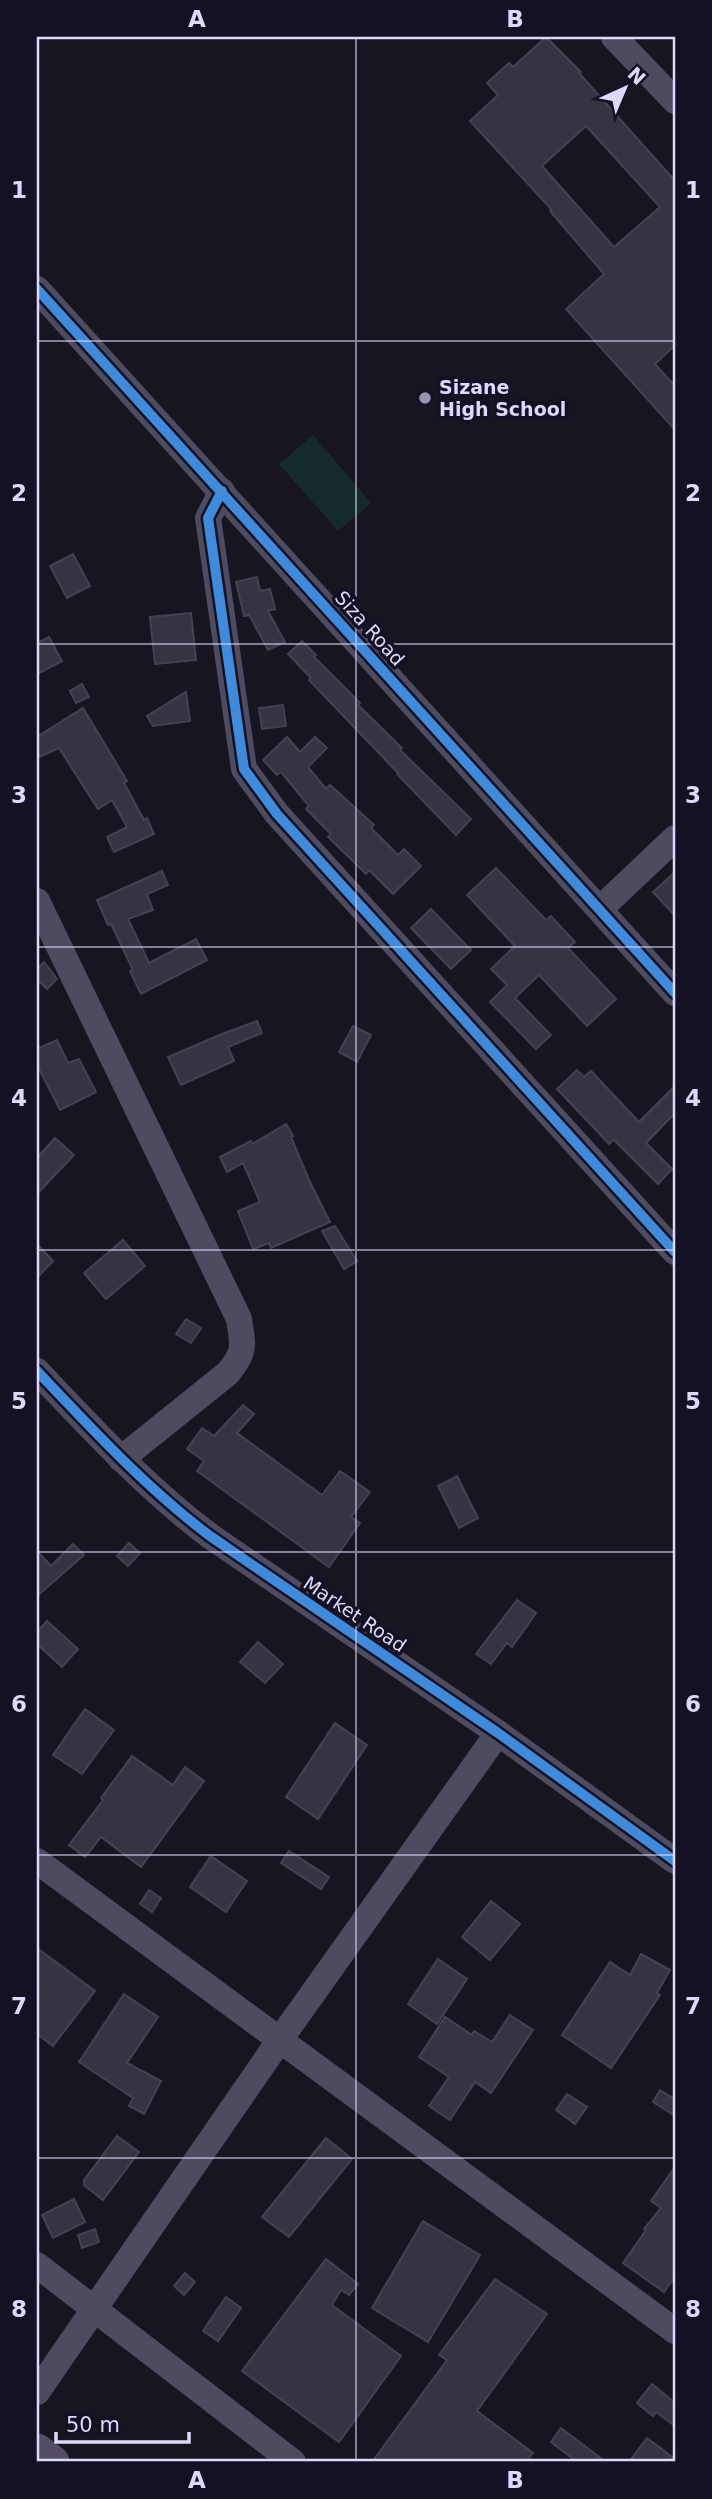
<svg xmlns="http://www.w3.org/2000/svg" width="712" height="2499" viewBox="0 0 712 2499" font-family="'DejaVu Sans',sans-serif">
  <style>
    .green { fill: #152b2b }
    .building { fill: #363342; stroke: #444153; stroke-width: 2; fill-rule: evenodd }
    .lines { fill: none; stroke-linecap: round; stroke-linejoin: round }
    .minor { stroke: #4d4b60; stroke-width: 26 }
    .major { stroke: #544c64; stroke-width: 33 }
    .cycleway-casing { stroke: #141124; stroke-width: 15 }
    .cycleway { stroke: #408adc; stroke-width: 10 }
    .grid { fill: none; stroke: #dcd9fb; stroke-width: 2; stroke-opacity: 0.55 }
    .poi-dot { fill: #9794ae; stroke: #141124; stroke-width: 2.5 }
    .labels { text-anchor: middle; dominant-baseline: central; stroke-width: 7; stroke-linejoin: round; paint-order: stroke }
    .poi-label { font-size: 19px; font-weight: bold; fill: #dcd9fb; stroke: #141124; text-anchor: start }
    .street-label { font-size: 19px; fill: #dcd9fb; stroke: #141124 }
    .neatline { fill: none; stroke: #dcd9fb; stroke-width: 2.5 }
    .grid-label { font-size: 23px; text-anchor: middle; font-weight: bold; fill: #dcd9fb }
  </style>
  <rect width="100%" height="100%" fill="#171520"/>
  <polygon class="green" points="313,435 371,503 338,531 279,464"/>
  <g class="building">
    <path d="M 546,37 L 581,72 L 579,73 L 675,181 L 675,345 L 655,364 L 675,386 L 675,430 L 566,309 L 604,274 L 550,211 L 552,210 L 470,121 L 498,95 L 487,83 L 509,63 L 513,67 ZM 586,126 L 660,207 L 614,247 L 542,166 Z"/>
    <polygon points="73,554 90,586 67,598 50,566"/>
    <polygon points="257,577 260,591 270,589 275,609 268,611 285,642 268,650 249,615 244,616 236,582"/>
    <polygon points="191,613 196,660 155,664 150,617"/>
    <polygon points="49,637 62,661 37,674 37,643"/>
    <polygon points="302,641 316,655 314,657 360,703 358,705 402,748 400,750 471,819 456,835 397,774 398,773 309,680 311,678 288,654"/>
    <polygon points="82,684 89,697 76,703 70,691"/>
    <polygon points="186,692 190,721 153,726 147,716"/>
    <polygon points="283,705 286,726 262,729 259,708"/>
    <polygon points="83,708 127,781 124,783 144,820 147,818 154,834 114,852 107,837 127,827 112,800 98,809 59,748 37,758 37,737"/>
    <polygon points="287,737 300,752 315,737 327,748 308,767 326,789 330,785 374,825 371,828 398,855 404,849 421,866 393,894 369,870 366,874 328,837 331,834 306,809 309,806 281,772 277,775 263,760"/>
    <polygon points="496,868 546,920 551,916 575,942 568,948 616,999 587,1026 539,975 515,998 551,1035 536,1049 490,1002 507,985 491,969 515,946 467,895"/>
    <polygon points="162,871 168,885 147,894 153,910 128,919 149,963 196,939 207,960 141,994 130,971 133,970 111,924 108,925 97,900"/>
    <polygon points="675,872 675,916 653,892"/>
    <polygon points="431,909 471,950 451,969 411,928"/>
    <polygon points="44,962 57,979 47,989 37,979 37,969"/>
    <polygon points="257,1021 262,1033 228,1047 234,1061 181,1085 168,1057 222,1034"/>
    <polygon points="353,1026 371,1035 357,1062 339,1052"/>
    <polygon points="57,1040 68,1063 79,1059 96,1092 60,1110 37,1065 37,1049"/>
    <polygon points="577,1070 584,1077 591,1071 639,1122 675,1086 675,1113 646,1143 672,1169 658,1184 614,1140 609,1144 557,1089"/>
    <polygon points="286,1124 293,1136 291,1137 309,1180 330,1222 271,1248 269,1243 253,1249 238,1211 260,1202 243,1163 227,1172 220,1157 251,1141 252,1144"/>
    <polygon points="55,1138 74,1155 37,1194 37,1158"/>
    <polygon points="335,1226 357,1261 344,1269 322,1231"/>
    <polygon points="123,1240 145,1266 106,1299 84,1273"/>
    <polygon points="37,1244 53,1261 37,1278"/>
    <polygon points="186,1319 201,1328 191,1343 176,1334"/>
    <polygon points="243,1405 254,1414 237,1433 322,1495 340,1471 370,1492 351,1517 360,1523 329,1567 197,1471 204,1461 187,1449 202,1428 214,1436"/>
    <polygon points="457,1476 478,1518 459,1528 438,1486"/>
    <polygon points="129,1543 140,1553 128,1566 117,1556"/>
    <polygon points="73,1544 84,1555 37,1596 37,1551 51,1566"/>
    <polygon points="517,1600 536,1613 512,1647 507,1643 491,1664 476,1654"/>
    <polygon points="47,1621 78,1649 62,1667 37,1644 37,1632"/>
    <polygon points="258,1642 283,1664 265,1683 240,1662"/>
    <polygon points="85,1709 114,1730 82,1774 53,1755"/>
    <polygon points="335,1723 367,1745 318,1819 286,1797"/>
    <polygon points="132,1756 173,1785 185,1767 204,1781 141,1867 101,1837 85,1857 69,1845 103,1800 101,1798"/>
    <polygon points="289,1851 329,1877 321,1889 281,1863"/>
    <polygon points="211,1856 247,1881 226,1912 190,1887"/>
    <polygon points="149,1890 161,1898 152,1912 140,1904"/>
    <polygon points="491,1901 520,1924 490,1960 462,1937"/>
    <polygon points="37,1948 95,1991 53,2046 37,2034"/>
    <polygon points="641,1954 670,1970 657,1993 660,1995 611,2068 562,2035 610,1962 630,1975"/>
    <polygon points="438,1959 467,1979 437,2024 408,2004"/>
    <polygon points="124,1994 158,2017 127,2063 161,2081 144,2114 129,2106 133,2098 79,2062"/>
    <polygon points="510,2015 533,2030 491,2093 475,2082 450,2120 429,2106 449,2077 419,2057 445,2017 472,2035 474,2031 492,2042"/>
    <polygon points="660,2090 675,2099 675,2116 653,2102"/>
    <polygon points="567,2094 587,2107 575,2124 556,2110"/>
    <polygon points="117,2136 139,2152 103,2200 84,2185 84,2180"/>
    <polygon points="326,2138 352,2159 289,2237 262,2217"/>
    <polygon points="675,2167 675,2276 664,2292 623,2263 646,2230 644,2229 661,2208 651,2201"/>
    <polygon points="74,2199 85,2222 53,2238 42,2215"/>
    <polygon points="423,2221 480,2255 428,2342 372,2308"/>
    <polygon points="95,2229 99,2242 82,2248 78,2235"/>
    <polygon points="326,2259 358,2284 349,2295 341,2290 332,2305 401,2356 339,2442 242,2371"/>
    <polygon points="185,2273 195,2282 184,2295 174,2286"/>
    <polygon points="495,2279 547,2314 477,2411 533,2453 526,2462 372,2462 447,2360 439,2355"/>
    <polygon points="226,2297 241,2308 218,2341 203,2331"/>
    <polygon points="652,2384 675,2403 675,2426 656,2412 653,2416 637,2403"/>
    <polygon points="561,2428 606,2462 577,2462 551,2442"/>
    <polygon points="647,2438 675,2459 675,2462 629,2462"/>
  </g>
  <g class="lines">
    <g class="minor">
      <polyline points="614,37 675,101"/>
      <polyline points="37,289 675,993"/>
      <polyline points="222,491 208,518 244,769 277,814 675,1252"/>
      <path d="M 37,901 L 239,1319 C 243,1346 246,1351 228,1373 L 121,1459"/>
      <polyline points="600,909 675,838"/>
      <path d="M 37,1371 C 92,1429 146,1488 210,1536 L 498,1733 L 675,1861"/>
      <polyline points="37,1861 675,2331"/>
      <polyline points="37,2265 293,2462"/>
      <polyline points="37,2392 279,2041 498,1733"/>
    </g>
    <polyline class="major" points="37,2450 53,2462"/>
    <defs>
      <g id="cycleway">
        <polyline points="37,289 675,993"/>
        <polyline points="222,491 208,518 244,769 277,814 675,1252"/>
        <path d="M 37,1371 C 92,1429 146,1488 210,1536 L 498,1733 L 675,1861"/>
      </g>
    </defs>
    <use href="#cycleway" class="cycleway-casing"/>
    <use href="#cycleway" class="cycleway"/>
  </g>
  <path class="grid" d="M 356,37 L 356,2462M 37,341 L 675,341M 37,644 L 675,644M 37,947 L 675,947M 37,1250 L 675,1250M 37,1552 L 675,1552M 37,1855 L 675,1855M 37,2158 L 675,2158"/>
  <circle class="poi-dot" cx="425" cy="398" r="7"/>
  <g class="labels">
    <g class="poi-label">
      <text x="439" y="387">Sizane<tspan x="439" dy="22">High School</tspan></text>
    </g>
    <g class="street-label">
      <text transform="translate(370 628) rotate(48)">Siza Road</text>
      <text transform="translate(355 1614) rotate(34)">Market Road</text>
    </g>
  </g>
  <rect width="712" height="2499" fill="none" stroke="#141124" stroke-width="77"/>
  <g transform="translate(625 88) rotate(44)" stroke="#141124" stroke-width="5" paint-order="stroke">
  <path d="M0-5L12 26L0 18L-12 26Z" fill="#dcd9fb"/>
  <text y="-10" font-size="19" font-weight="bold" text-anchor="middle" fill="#dcd9fb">N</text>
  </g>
  <path d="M56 2432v10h133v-10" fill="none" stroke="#dcd9fb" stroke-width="3.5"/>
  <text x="66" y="2432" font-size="21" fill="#dcd9fb" stroke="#141124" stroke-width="5" paint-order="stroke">50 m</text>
  <rect x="38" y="38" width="636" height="2422" class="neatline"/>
  <g class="grid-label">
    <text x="197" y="27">A</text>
    <text x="515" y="27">B</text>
    <text x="19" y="198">1</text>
    <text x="693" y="198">1</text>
    <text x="19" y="501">2</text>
    <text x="693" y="501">2</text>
    <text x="19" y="803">3</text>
    <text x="693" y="803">3</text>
    <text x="19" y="1106">4</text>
    <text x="693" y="1106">4</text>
    <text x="19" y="1409">5</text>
    <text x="693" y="1409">5</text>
    <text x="19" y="1712">6</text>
    <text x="693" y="1712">6</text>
    <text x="19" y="2014">7</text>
    <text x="693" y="2014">7</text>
    <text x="19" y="2317">8</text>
    <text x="693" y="2317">8</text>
    <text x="197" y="2488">A</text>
    <text x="515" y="2488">B</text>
  </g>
</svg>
